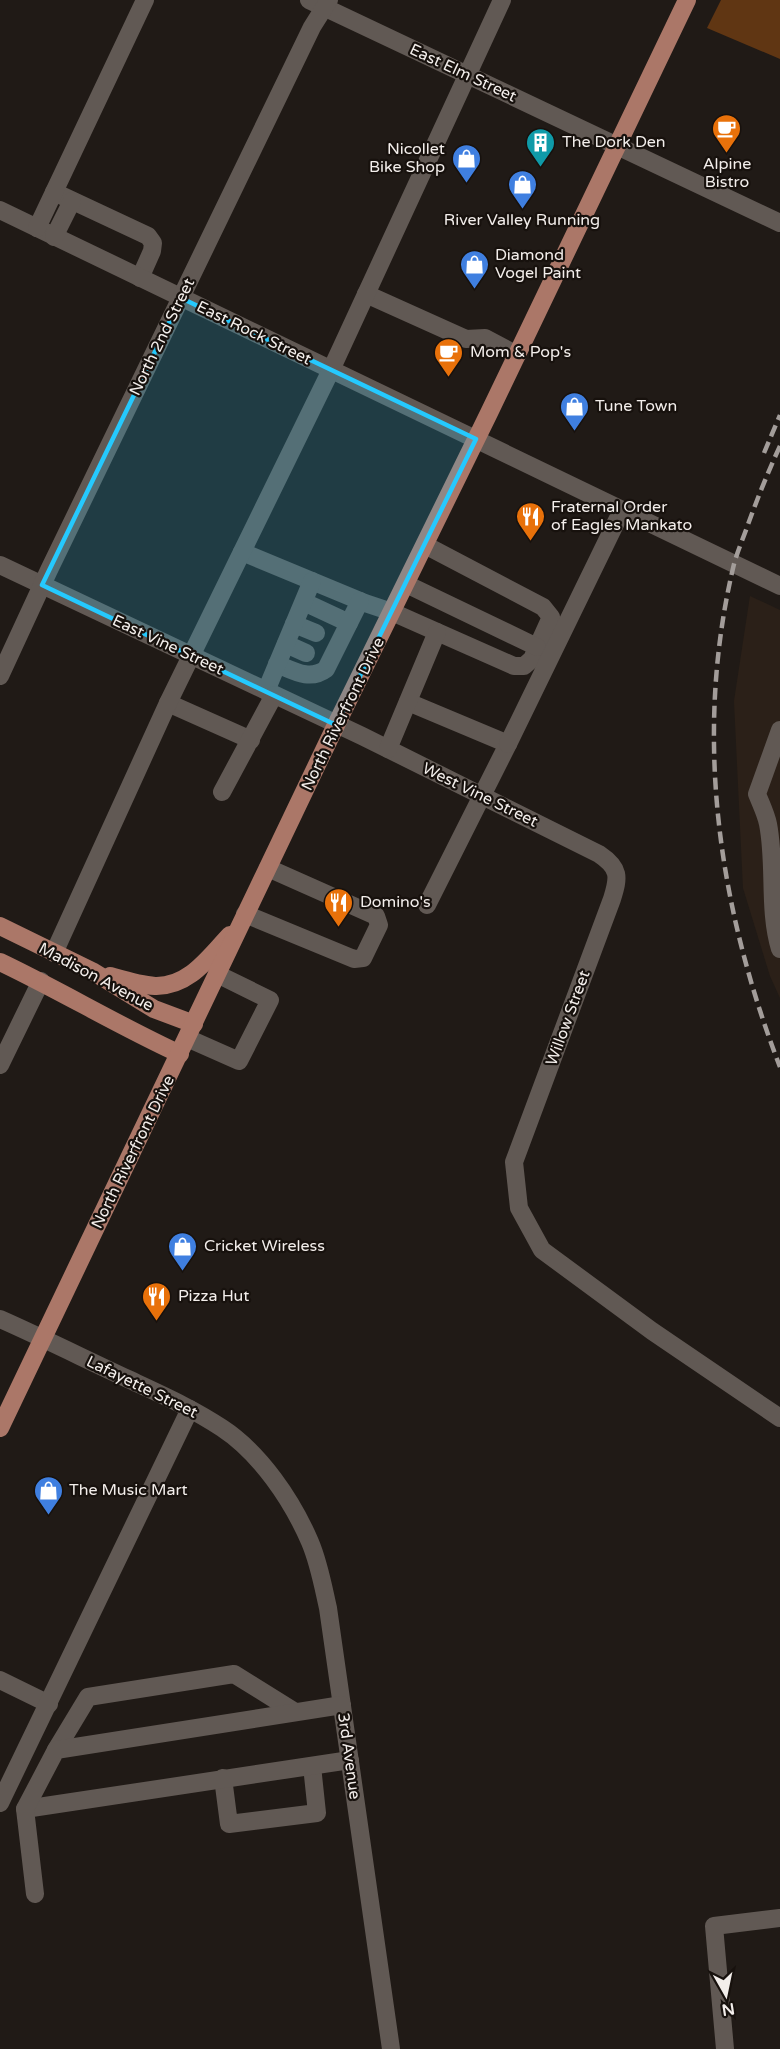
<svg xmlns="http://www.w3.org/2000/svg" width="780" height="2049" viewBox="0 0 780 2049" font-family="'Varela Round',sans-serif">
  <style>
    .built { fill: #2b2018 }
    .green { fill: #603613 }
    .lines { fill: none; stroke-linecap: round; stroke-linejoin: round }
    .minor { stroke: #615954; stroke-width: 18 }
    .major { stroke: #ab7768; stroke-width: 18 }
    .rail { stroke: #a39d9a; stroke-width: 4.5; stroke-dasharray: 12 6; stroke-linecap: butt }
    .marked { fill: #25c9fe; fill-opacity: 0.2; stroke: #25c9fe; stroke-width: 4.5; stroke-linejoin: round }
    .labels { text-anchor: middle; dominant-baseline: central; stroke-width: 4.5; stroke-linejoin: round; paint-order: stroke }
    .street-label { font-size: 16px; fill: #f3eeeb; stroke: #17110d }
    .poi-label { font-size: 16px; fill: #f3eeeb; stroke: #17110d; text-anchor: start }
  </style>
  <rect width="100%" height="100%" fill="#201a16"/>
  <polygon class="built" points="750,596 780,610 780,998 770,976 743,888 734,701"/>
  <polygon class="green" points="721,0 780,0 780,59 707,28"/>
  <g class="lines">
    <g class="minor">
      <polyline points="309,0 780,223"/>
      <polyline points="54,192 148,236 153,243 152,251 140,278"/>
      <polyline points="0,210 780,586"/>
      <polyline points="37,228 145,0"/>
      <polyline points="54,237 72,201"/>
      <polyline points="366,294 466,339 485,338 517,355"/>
      <polyline points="242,552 365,603 392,612 514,666 524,666 532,659 551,617 543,607 425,545"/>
      <path d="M 0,565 L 362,736 L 599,854 C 620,868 619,877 612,899 L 514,1162 L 519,1208 L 542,1250 L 652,1331 L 780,1418"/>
      <polyline points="406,584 537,647"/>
      <polyline points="304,602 349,623"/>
      <polyline points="294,624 316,633"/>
      <polyline points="286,644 306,653"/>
      <path d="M 277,664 C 294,671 310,681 326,669 L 360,601"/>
      <polyline points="0,676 49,570 312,27 329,0"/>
      <polyline points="266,691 312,581"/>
      <polyline points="408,702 508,744 427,905"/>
      <polyline points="168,703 251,740"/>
      <path d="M 780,730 L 757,794 C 761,804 766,814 768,824 C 776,865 768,909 780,949"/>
      <polyline points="508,744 622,510"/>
      <polyline points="388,749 437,632"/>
      <polyline points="222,792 274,695"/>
      <polyline points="245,914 354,959 363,958 379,925 376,916 268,868"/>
      <polyline points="54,953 168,703 331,370 502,0"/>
      <polyline points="187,1038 239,1061 270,1000 217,974"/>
      <polyline points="0,1065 41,981"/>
      <path d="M 0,1319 C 43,1338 85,1359 128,1379 C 160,1394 192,1408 222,1428 C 260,1453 292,1500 310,1542 C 319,1563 323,1586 328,1608 L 391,2049"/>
      <polyline points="0,1680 49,1704"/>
      <polyline points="56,1750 88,1697 234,1674 295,1712"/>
      <polyline points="223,1778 229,1824 317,1813 312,1766"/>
      <polyline points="0,1803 190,1409"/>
      <polyline points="25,1809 350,1760"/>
      <polyline points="35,1894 25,1809 56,1750 342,1705"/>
      <polyline points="725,2049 714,1926 780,1918"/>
    </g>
    <g class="major">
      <polyline points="0,926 92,971 154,1009 194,1024"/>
      <path d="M 0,962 C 61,991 119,1026 180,1054"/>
      <path d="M 110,976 C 124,980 140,985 155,986 C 189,987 209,957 230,935"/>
      <polyline points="0,1428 336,725 489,413 687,0"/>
    </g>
    <g class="rail">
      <path d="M 780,446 C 767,474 756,502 746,530 C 742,541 737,553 734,564 C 693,734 718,906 780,1067"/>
      <polyline points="764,453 780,415"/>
    </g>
  </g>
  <path class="marked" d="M 181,298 L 476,439 L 336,725 L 42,585 Z"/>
  <defs>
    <symbol id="cafe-pin" viewBox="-11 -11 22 30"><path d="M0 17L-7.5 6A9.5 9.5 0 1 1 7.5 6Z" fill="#e8710a" stroke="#17110d"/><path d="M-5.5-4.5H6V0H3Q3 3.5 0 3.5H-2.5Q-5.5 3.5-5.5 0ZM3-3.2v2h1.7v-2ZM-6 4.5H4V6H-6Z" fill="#fff"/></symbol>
    <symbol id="building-pin" viewBox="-11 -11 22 30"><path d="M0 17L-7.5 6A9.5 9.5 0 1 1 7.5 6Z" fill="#0f9aa8" stroke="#17110d"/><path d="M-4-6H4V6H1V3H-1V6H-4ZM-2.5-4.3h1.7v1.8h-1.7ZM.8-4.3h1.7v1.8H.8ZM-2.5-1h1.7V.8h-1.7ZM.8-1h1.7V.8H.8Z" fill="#fff"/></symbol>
    <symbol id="shop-pin" viewBox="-11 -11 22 30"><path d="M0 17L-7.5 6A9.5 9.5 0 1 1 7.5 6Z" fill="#3f7fe0" stroke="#17110d"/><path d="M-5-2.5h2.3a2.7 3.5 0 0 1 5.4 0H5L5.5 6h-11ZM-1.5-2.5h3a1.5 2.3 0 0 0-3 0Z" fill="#fff"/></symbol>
    <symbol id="restaurant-pin" viewBox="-11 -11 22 30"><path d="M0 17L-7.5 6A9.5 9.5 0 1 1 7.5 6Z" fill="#e8710a" stroke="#17110d"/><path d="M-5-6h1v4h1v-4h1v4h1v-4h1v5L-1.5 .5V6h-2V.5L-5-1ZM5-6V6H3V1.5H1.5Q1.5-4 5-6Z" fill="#fff"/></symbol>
  </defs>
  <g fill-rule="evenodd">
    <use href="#cafe-pin" x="710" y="112" width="33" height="45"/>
    <use href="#building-pin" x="524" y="126" width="33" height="45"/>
    <use href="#shop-pin" x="450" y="142" width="33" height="45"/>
    <use href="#shop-pin" x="506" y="168" width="33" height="45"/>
    <use href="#shop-pin" x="458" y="248" width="33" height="45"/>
    <use href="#cafe-pin" x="432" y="336" width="33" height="45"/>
    <use href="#shop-pin" x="558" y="390" width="33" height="45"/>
    <use href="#restaurant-pin" x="514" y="500" width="33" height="45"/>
    <use href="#restaurant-pin" x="322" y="886" width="33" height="45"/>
    <use href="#shop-pin" x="166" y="1230" width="33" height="45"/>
    <use href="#restaurant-pin" x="140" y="1280" width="33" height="45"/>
    <use href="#shop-pin" x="32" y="1474" width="33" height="45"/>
  </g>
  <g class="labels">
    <g class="street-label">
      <text transform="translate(463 73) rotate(25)">East Elm Street</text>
      <text transform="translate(254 333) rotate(26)">East Rock Street</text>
      <text transform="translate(162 337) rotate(-64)">North 2nd Street</text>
      <text transform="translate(168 645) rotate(25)">East Vine Street</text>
      <text transform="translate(343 714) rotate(-64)">North Riverfront Drive</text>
      <text transform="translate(480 795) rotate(26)">West Vine Street</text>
      <text transform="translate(96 977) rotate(28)">Madison Avenue</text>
      <text transform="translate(568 1018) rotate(-70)">Willow Street</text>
      <text transform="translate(133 1152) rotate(-64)">North Riverfront Drive</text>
      <text transform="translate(142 1387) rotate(26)">Lafayette Street</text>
      <text transform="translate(349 1756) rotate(82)">3rd Avenue</text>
    </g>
    <g class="poi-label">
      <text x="562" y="142">The Dork Den</text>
      <text x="445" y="149" text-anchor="end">Nicollet<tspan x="445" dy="18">Bike Shop</tspan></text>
      <text x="727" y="164" text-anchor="middle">Alpine<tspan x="727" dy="18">Bistro</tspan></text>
      <text x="522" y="220" text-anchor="middle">River Valley Running</text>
      <text x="495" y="255">Diamond<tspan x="495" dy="18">Vogel Paint</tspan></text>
      <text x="470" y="352">Mom &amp; Pop's</text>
      <text x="595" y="406">Tune Town</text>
      <text x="551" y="507">Fraternal Order<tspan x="551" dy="18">of Eagles Mankato</tspan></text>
      <text x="360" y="902">Domino's</text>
      <text x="204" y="1246">Cricket Wireless</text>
      <text x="178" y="1296">Pizza Hut</text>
      <text x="69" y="1490">The Music Mart</text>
    </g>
  </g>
  <g transform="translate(726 1995) rotate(171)" stroke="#17110d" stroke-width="4.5" paint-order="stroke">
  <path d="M0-4.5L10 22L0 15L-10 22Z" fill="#f3eeeb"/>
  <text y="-9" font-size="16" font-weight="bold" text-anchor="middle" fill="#f3eeeb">N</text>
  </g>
</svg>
